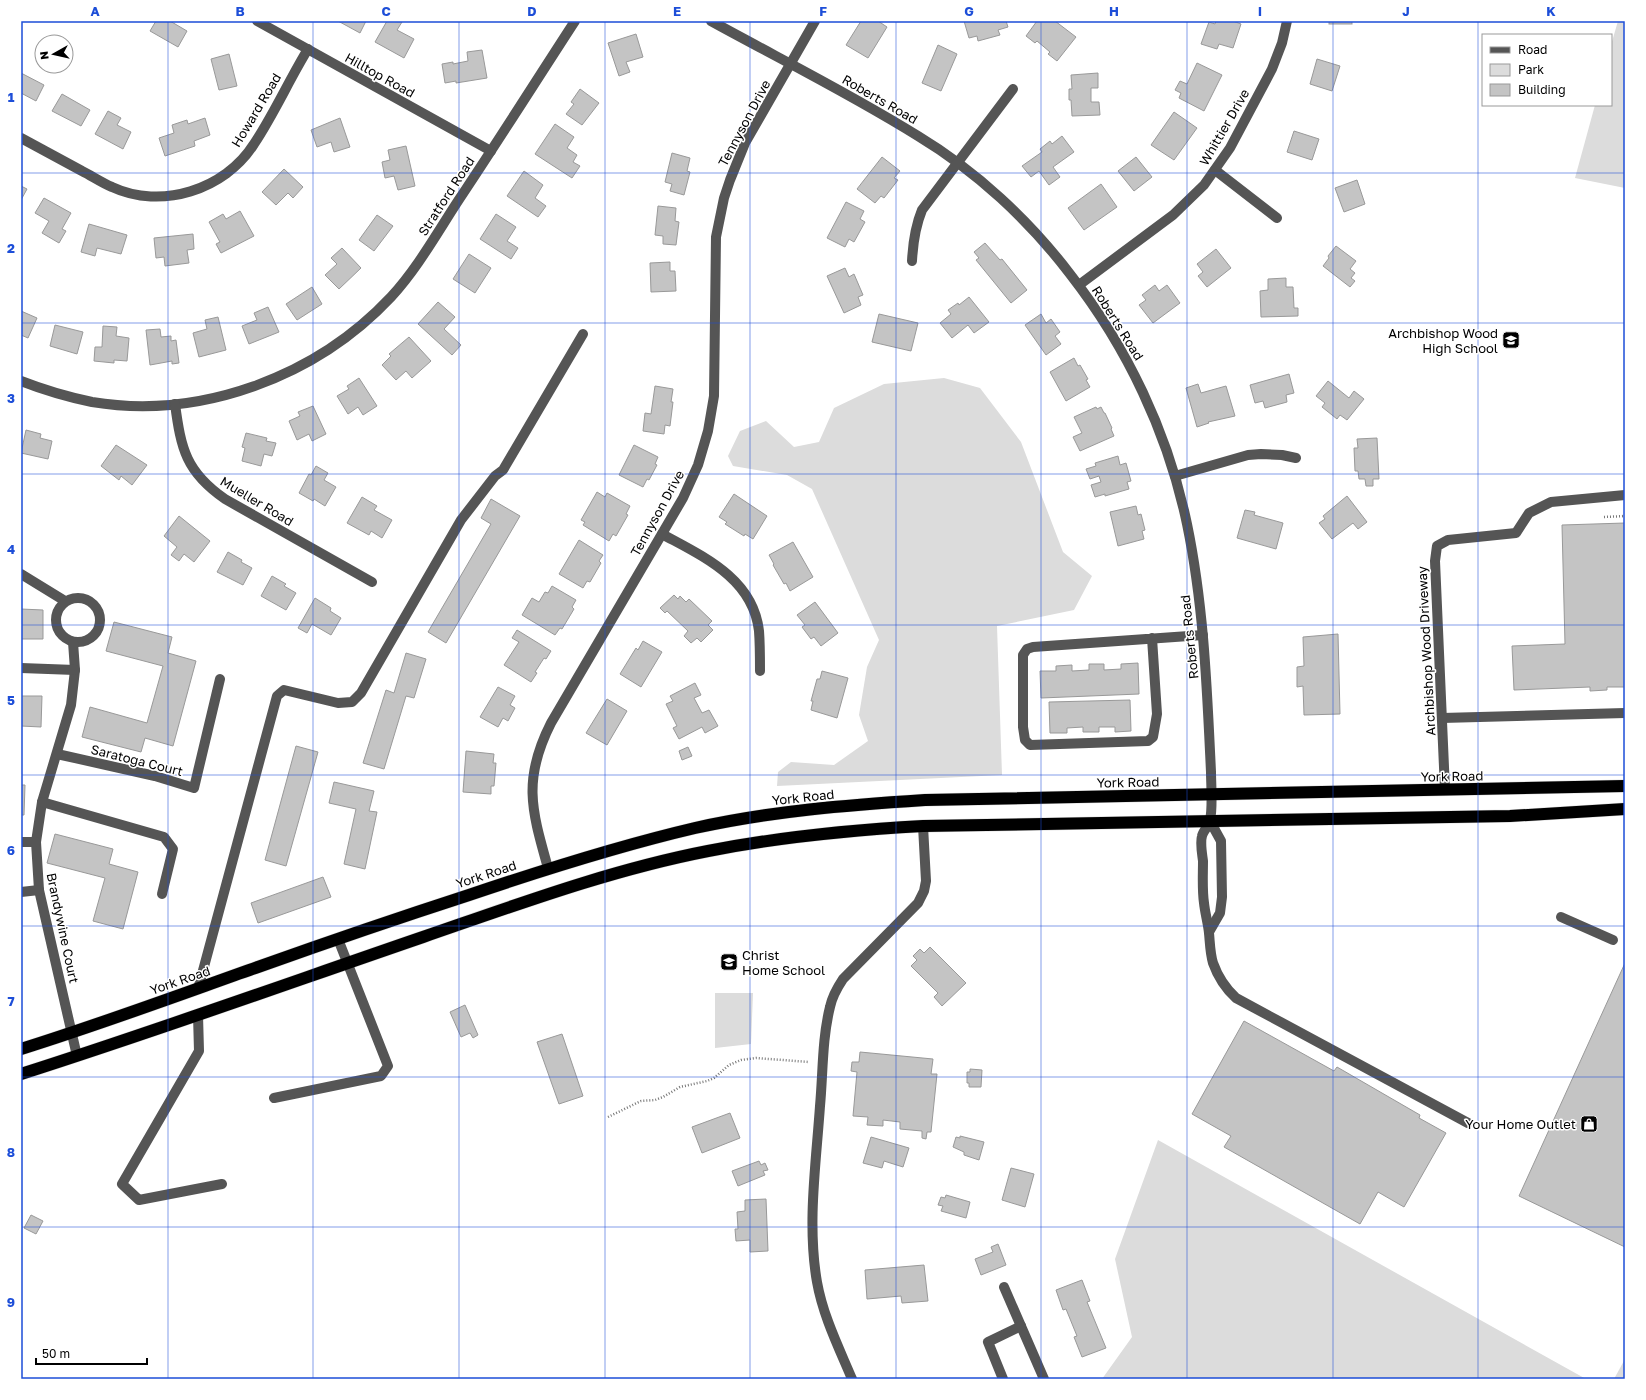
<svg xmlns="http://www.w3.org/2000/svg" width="1646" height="1400" viewBox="0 0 1646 1400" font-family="'Golos Text',sans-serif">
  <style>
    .green { fill: #dcdcdc }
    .building { fill: #c4c4c4; stroke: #999 }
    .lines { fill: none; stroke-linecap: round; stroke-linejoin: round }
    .highway-casing { stroke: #dbdbdb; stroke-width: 13 }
    .path { stroke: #777; stroke-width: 2.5; stroke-dasharray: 1 2; stroke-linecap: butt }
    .minor { stroke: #555; stroke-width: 10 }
    .highway { stroke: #000; stroke-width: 12 }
    .grid { fill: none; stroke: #1d4ed8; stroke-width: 1; stroke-opacity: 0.55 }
    .labels { text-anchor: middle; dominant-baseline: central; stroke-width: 3; stroke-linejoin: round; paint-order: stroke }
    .street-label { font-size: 13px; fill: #000; stroke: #fff }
    .poi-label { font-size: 13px; fill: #000; stroke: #fff; text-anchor: end }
    .neatline { fill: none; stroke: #1d4ed8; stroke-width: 1.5 }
    .grid-label { font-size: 13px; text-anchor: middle; font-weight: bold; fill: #1d4ed8 }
  </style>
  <rect width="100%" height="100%" fill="#fff"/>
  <g class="green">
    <polygon points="1618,21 1625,21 1625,188 1575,178 1595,105 1611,105 1611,45"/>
    <polygon points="944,378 980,388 1021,442 1063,552 1092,576 1074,610 997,626 1002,775 777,786 778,772 791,762 834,765 868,741 859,715 867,667 879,640 812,489 787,475 733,466 728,456 740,431 766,421 794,447 819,442 834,408 884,384"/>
    <polygon points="715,993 753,993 751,1044 715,1048"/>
    <polygon points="1158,1140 1586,1379 1102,1379 1132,1337 1115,1259"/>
    <polygon points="1625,1359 1625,1379 1614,1379"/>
  </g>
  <g class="building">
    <polygon points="156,21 170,21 187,31 178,47 150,31"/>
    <polygon points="338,21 366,21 360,33"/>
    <polygon points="387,21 402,22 397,30 414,39 404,58 375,42"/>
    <polygon points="861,21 878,21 887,27 868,58 846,45"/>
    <polygon points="964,21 1006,21 1008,27 998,30 1000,35 978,41 977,36 969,38"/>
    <polygon points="1037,21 1055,21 1076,37 1057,61 1048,54 1050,52 1037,41 1035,43 1026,36"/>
    <polygon points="1216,21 1233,21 1241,24 1233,48 1219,44 1217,49 1201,44 1209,22 1215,24"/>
    <rect x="1329" y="21" width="23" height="3"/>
    <polygon points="636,34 643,57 626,62 630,72 619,76 608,43"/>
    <polygon points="938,45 957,54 941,91 922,83"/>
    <polygon points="482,50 487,78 456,83 456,81 445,83 442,64 453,62 453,64 468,61 467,52"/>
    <polygon points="229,54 237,86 219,90 211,59"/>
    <polygon points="1317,59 1340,66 1332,91 1310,84"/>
    <polygon points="1197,63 1222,75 1204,111 1179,98 1181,93 1175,90 1180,81 1187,84"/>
    <polygon points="21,73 44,85 36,101 21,93"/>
    <polygon points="1098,73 1098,88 1091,88 1091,102 1099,102 1100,115 1072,116 1071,100 1069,100 1069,89 1072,89 1071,75"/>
    <polygon points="580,89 599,103 582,125 566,114 574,104 571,102"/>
    <polygon points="62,94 90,110 81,126 52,111"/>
    <polygon points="108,111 121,118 117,125 131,132 123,149 95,134"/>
    <polygon points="1174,112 1197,128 1174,160 1151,145"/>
    <polygon points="205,118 210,135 194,141 195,146 165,156 159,138 174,133 172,125 187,120 188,124"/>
    <polygon points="340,118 350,147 334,152 331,142 317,147 311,130"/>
    <polygon points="555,124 574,137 567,148 577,155 573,162 580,166 572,178 535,154"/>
    <polygon points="1294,131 1319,139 1312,160 1287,152"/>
    <polygon points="1062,136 1074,152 1053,167 1060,177 1049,185 1039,171 1031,177 1022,166 1042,152 1040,149 1050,141 1052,144"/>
    <polygon points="406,146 415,186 398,190 394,176 385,178 382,162 390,160 388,150"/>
    <polygon points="672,153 690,158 687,171 690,172 684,195 670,191 672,184 665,182"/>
    <polygon points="882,157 900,171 894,178 898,180 884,198 881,196 875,203 857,189"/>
    <polygon points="1136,157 1152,177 1134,191 1118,171"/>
    <polygon points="284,169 303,187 293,198 288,193 276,205 262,192"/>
    <polygon points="524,171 543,185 535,198 546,206 538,217 507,196"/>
    <polygon points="1357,180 1365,204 1344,212 1335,188"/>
    <polygon points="1101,184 1117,207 1084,230 1068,208"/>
    <polygon points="21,186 27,189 21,200"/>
    <polygon points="44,198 71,213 62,229 66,231 59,243 42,233 49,221 35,213"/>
    <polygon points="846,202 864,211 860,219 865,222 854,242 849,239 845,247 827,238"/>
    <polygon points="658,206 676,208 675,221 679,222 676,245 663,244 663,236 655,235"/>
    <polygon points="240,211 254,236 221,253 216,244 220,242 209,222 223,214 226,219"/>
    <polygon points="496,214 516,227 507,241 518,248 511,259 480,239"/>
    <polygon points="377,215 393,226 374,251 359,240"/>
    <polygon points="89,224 127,235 121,254 97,248 95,256 81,252"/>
    <polygon points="193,234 194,249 187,250 189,263 165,266 164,257 156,258 154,238"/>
    <polygon points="985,243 1000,260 1002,259 1027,290 1011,303 976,260 979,258 974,252"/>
    <polygon points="1336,246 1356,261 1350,269 1355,273 1351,278 1355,281 1350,287 1323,266 1329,258 1328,256"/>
    <polygon points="342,248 361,268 339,289 325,275 337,264 331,258"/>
    <polygon points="1216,249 1231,268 1207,287 1198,276 1203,272 1197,264"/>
    <polygon points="469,254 491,268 475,293 453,279"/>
    <polygon points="670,262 670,271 675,271 676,291 651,292 650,263"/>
    <polygon points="845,268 849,277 854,274 863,295 858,297 861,305 844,313 827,276"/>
    <polygon points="1286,278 1286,287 1293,287 1294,308 1298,308 1298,316 1261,317 1260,291 1268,290 1268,279"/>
    <polygon points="1155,285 1159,291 1167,285 1180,303 1153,323 1139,305 1146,300 1142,295"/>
    <polygon points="312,287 322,304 297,320 286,304"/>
    <polygon points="969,297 989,322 974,333 968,325 952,338 940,323 951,314 948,310 958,303 959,305"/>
    <polygon points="438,302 455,317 444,329 461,345 452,355 418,324"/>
    <polygon points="268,307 279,332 249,344 242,326 257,320 254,313"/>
    <polygon points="21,311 37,318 28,338 21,335"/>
    <polygon points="879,314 918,323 911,351 872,342"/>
    <polygon points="1041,314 1046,323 1051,319 1060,332 1055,336 1061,344 1046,355 1025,325"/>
    <polygon points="218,317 226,350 199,357 193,333 207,329 205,320"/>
    <polygon points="55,325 83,332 77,354 50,346"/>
    <polygon points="103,326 117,327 116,336 129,338 127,361 114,360 114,363 94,361 95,347 102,347"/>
    <polygon points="160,329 161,337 171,336 171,341 176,340 179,363 172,364 172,361 150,365 146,330"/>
    <polygon points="409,337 431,361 412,378 406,371 396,380 382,365 391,356 389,354"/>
    <polygon points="1074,358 1078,366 1080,365 1088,379 1086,380 1090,387 1066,401 1050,372"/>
    <polygon points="1289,374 1294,393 1286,395 1287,402 1265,408 1263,401 1255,403 1250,385"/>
    <polygon points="359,378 377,406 363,415 358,407 348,414 337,396 349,389 347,386"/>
    <polygon points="1328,381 1349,398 1354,391 1364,399 1347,420 1340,415 1337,419 1322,407 1325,403 1316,396"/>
    <polygon points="1198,384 1201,393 1226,386 1235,416 1208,422 1209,423 1197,427 1186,388"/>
    <polygon points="655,386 673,389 671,402 673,402 670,426 665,425 664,434 643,431 645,413 651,414"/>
    <polygon points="313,406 326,434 312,441 309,434 297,440 289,421 300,416 298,412"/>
    <polygon points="1096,407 1097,409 1101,407 1104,413 1105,413 1112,428 1111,429 1114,436 1080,451 1073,437 1082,433 1074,417"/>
    <polygon points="26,430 41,434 40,438 52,441 48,459 21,453"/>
    <polygon points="246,433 267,438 266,441 276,443 272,456 264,454 261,466 242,461 245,448 242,447"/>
    <polygon points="1377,438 1379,479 1373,479 1373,486 1366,486 1365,479 1359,479 1358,471 1355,471 1354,448 1358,448 1357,439"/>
    <polygon points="116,445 147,465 132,485 121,476 119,480 101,466"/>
    <polygon points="634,445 658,457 655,464 657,465 649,480 647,479 643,487 619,475"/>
    <polygon points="1118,456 1120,465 1126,463 1131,481 1127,482 1129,489 1105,496 1105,494 1095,497 1091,485 1101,482 1099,476 1090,479 1086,469 1096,466 1095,463"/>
    <polygon points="316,466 328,473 324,480 336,487 325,506 314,499 313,501 299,493 309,474 311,475"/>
    <polygon points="597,492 605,497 607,493 630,506 626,514 628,515 616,536 613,534 609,541 583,525 585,522 581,520"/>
    <polygon points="734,494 767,516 753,539 745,534 744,536 725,524 727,522 719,517"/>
    <polygon points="1347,496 1367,522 1358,529 1353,523 1332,539 1319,523 1325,519 1323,516"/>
    <polygon points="362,497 377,506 374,510 392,520 382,538 371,531 369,535 347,523"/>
    <polygon points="491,499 520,516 446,643 428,632 491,524 481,518"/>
    <polygon points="1136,506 1138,515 1141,514 1145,530 1142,531 1144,539 1118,546 1110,512"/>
    <polygon points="1245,510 1255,512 1254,515 1283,523 1276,549 1237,538"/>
    <polygon points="179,516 210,541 194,562 184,554 179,561 171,555 177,547 164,536"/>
    <polygon points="1625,523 1625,687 1607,687 1607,690 1590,691 1590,687 1514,690 1512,646 1565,644 1562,525"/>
    <polygon points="579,540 603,555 599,561 601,563 590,582 587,581 583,588 559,574"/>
    <polygon points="793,542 813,577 790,591 786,583 784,584 773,565 774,564 769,555"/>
    <polygon points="228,552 242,560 241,562 252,568 243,585 217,572"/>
    <polygon points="272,576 286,584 284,586 296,593 286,610 261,596"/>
    <polygon points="552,586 576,600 572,607 574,609 562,629 560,628 555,635 522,615 532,598 539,602 545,592 548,593"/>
    <polygon points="674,595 678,599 680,596 686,602 689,599 712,621 708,625 713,630 701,642 697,638 691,643 684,636 688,631 667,611 665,613 660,608"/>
    <polygon points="315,598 331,608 330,611 341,618 331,635 312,624 307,633 298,628"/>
    <polygon points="815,602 838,633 821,646 814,637 811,639 802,627 805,625 797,615"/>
    <polygon points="21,609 43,610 43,639 21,639"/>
    <polygon points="114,622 172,637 168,653 196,661 173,746 145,738 141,752 82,737 90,707 147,723 163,666 106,651"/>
    <polygon points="517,630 551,651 546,659 544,658 535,672 537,673 531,682 504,665 519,642 512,638"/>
    <polygon points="1338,634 1340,714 1304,715 1303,686 1297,687 1297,667 1304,666 1303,637"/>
    <polygon points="643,641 662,652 641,687 620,674 636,648 638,650"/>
    <polygon points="406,653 426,659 414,698 406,696 384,769 363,763 386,690 394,693"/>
    <polygon points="1138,663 1139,694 1041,698 1040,671 1056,671 1056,666 1072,665 1072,671 1089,670 1089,664 1104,664 1104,670 1121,669 1121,664"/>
    <polygon points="822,671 848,678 837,718 811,710 813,701 811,701 817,679 820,679"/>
    <polygon points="695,683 701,695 694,698 702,713 709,710 718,726 705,733 702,727 679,739 673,728 677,726 666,704 673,701 670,696"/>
    <polygon points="498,687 515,696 510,705 515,708 508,721 503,718 498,727 480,717"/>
    <polygon points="21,696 42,696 41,727 21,726"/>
    <polygon points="607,699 627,711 607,745 586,733"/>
    <polygon points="1130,700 1131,731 1115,732 1115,727 1099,727 1099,732 1083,732 1083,727 1067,728 1067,733 1050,733 1049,702"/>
    <polygon points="296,746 318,752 286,866 265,860"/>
    <polygon points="688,747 692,756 682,760 679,751"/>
    <polygon points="466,751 494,754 493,763 496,763 494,786 491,786 491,794 463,792"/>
    <polygon points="334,782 374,791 369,811 377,812 365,869 344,864 356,809 329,803"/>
    <polygon points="21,785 25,785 24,815 21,815"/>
    <polygon points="55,834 113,849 109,864 138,872 123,929 93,921 105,878 47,863"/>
    <polygon points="323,877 331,897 258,923 251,903"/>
    <polygon points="930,947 966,983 942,1006 934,997 938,993 911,966 917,960 913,956 920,949 924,953"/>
    <polygon points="1625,963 1625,1247 1519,1196"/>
    <polygon points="465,1005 478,1035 473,1038 470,1033 461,1037 450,1012"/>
    <polygon points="1244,1021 1334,1071 1337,1067 1420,1115 1419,1118 1446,1133 1404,1207 1378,1192 1360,1224 1224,1147 1231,1136 1192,1114"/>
    <polygon points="562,1034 583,1096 559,1104 537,1042"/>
    <polygon points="860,1052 933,1059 931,1074 937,1074 931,1132 927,1132 926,1139 922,1138 922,1131 900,1129 900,1122 883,1120 883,1126 867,1125 868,1117 853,1116 857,1072 851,1071 852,1062 859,1062"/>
    <polygon points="970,1069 982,1070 981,1087 969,1087 969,1083 967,1083 967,1072 970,1072"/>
    <polygon points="730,1113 740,1138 702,1153 692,1127"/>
    <polygon points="960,1136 984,1142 979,1160 964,1155 964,1152 953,1147 956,1137 960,1138"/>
    <polygon points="871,1137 909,1148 903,1167 884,1161 882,1168 863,1163"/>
    <polygon points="759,1161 761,1165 765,1163 768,1170 763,1171 765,1175 738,1186 732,1171"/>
    <polygon points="1011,1168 1034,1174 1025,1207 1002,1200"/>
    <polygon points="946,1195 970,1202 966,1218 941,1211 943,1206 938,1205 941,1197 945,1198"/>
    <polygon points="766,1199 768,1251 750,1252 750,1240 736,1241 735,1229 738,1229 737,1212 745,1211 745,1200"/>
    <polygon points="31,1215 43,1221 36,1234 24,1228"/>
    <polygon points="998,1244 1006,1265 981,1275 975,1259 993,1252 991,1247"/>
    <polygon points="924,1265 928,1301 902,1303 901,1296 867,1299 865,1270"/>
    <polygon points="1082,1280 1090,1301 1087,1302 1106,1348 1082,1357 1074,1337 1077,1336 1066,1309 1063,1310 1056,1290"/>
  </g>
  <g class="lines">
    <defs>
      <g id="highway">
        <path d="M 21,1049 C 101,1024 179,995 258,967 C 328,942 398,918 469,895 C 543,870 618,846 695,828 C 771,811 848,805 925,800 L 1625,786"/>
        <path d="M 21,1074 C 156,1031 289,983 423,937 C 516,905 610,870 708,851 C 779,837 851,830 923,826 L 1510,816 L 1625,809"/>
      </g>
    </defs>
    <use href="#highway" class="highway-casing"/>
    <g class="path">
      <polyline points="1604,517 1625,516"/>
      <polyline points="608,1117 641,1101 655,1100 663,1097 680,1087 707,1081 714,1078 729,1065 741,1060 756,1058 809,1062"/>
    </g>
    <g class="minor">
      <polyline points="257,21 491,151"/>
      <path d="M 711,21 C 780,59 851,94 918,136 C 976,171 1029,220 1070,274 C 1127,347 1168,433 1187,524 C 1204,606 1207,689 1211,772 C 1211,784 1213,808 1210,820 C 1209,826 1203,831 1202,836 C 1200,843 1202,853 1203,861 C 1203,875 1202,889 1204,903 C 1205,913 1208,923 1209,933 C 1210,943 1210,953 1213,963 C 1218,977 1225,988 1236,998 L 1468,1123"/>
      <path d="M 21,138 C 41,149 62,160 82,171 C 92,176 102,183 112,187 C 161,210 225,190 254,144 C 274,114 289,80 308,49"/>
      <polyline points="1215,170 1277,218"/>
      <path d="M 912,261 C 913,242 915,227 922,210 L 1013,89"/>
      <polyline points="1079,285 1173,215 1204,185 1230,148 1272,69 1282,43 1287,21"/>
      <path d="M 21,381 C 44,390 68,397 92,402 C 200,420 316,377 391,297 C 417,269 437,233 458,201 C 498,141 536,81 575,21"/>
      <path d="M 175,404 C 181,449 186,472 225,499 L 372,582"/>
      <polyline points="1175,476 1248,455 1261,454 1282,455 1296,458"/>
      <path d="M 662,534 C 702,556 753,578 759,631 C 760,644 760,657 760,671"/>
      <polyline points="21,574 65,601"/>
      <circle cx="78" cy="620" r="22"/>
      <polyline points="1152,638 1157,714 1153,737 1148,741 1030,745 1025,740 1023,727 1023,655 1027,649 1033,647 1203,635"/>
      <polyline points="73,642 75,670 71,705 42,802 36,842 39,890 77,1056"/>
      <polyline points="21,668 75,670"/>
      <polyline points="1442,718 1625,713"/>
      <polyline points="57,754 155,776 194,788 220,679"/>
      <polyline points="1445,790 1435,561 1437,546 1448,540 1516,533 1529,513 1551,502 1625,495"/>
      <polyline points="42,802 164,837 173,849 162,894"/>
      <polyline points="21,842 36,842"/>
      <path d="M 548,868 C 532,811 522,780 551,723 L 683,498 L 698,465 L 708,431 L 714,396 L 716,237 L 724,198 L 730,180 L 745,143 L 815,21"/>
      <polyline points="21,892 39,890"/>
      <polyline points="1561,917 1613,940"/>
      <polyline points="1209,932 1220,913 1222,897 1221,841 1210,821"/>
      <polyline points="198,989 277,696 284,690 338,703 352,702 361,693 461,520 495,476 503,470 583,334"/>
      <polyline points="198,1015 199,1051 122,1184 139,1200 222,1184"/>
      <polyline points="274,1098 381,1076 388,1066 338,939"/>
      <polyline points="1004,1287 1044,1379"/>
      <path d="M 852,1379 C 839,1348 823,1316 817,1282 C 807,1225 816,1164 820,1106 C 823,1074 822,1039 830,1007 C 832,997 837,988 843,979 L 918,903 L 924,891 L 926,881 L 923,826"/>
      <polyline points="1003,1379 988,1342 1021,1326"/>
    </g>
    <use href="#highway" class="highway"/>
  </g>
  <path class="grid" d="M 168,21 L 168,1379M 313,21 L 313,1379M 459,21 L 459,1379M 605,21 L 605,1379M 750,21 L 750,1379M 896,21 L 896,1379M 1041,21 L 1041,1379M 1187,21 L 1187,1379M 1333,21 L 1333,1379M 1478,21 L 1478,1379M 21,173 L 1625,173M 21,323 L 1625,323M 21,474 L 1625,474M 21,625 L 1625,625M 21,775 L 1625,775M 21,926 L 1625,926M 21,1077 L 1625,1077M 21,1227 L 1625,1227"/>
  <defs>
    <symbol id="school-square" viewBox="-11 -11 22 22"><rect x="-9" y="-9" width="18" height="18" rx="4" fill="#000" stroke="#fff"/><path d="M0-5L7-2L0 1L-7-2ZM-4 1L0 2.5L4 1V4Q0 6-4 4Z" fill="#fff"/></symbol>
    <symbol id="shop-square" viewBox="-11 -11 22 22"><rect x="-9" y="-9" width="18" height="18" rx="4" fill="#000" stroke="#fff"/><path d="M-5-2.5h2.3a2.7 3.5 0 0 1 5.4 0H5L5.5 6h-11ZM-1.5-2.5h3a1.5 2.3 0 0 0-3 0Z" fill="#fff"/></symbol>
  </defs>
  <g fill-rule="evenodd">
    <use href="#school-square" x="1501" y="330" width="20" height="20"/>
    <use href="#school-square" x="719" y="952" width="20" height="20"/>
    <use href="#shop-square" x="1579" y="1114" width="20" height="20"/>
  </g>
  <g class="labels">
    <g class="street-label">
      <text transform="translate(380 75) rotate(29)">Hilltop Road</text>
      <text transform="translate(880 99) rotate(30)">Roberts Road</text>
      <text transform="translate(256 110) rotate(-59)">Howard Road</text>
      <text transform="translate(744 123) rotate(-62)">Tennyson Drive</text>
      <text transform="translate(1224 127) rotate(-60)">Whittier Drive</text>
      <text transform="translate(446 196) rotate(-57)">Stratford Road</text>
      <text transform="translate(1118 323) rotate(58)">Roberts Road</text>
      <text transform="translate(257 501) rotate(31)">Mueller Road</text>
      <text transform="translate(657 513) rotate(-61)">Tennyson Drive</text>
      <text transform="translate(1189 637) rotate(-96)">Roberts Road</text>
      <text transform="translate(1426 651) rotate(-93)">Archbishop Wood Driveway</text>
      <text transform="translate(137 760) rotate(14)">Saratoga Court</text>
      <text transform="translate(1452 776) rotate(-1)">York Road</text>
      <text transform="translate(1128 782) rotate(-1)">York Road</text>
      <text transform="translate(803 797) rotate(-6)">York Road</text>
      <text transform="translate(486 874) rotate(-18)">York Road</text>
      <text transform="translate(63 928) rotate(78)">Brandywine Court</text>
      <text transform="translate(180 980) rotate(-19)">York Road</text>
    </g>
    <g class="poi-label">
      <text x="1498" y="333">Archbishop Wood<tspan x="1498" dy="15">High School</tspan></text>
      <text x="742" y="955" text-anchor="start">Christ<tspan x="742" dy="15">Home School</tspan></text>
      <text x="1576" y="1124">Your Home Outlet</text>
    </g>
  </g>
  <rect width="1646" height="1400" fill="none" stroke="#ffffff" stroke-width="44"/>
  <rect x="1482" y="34" width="130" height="72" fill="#ffffff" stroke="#999999"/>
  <rect x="1490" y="47" width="20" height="6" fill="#555555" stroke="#999999"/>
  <text x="1518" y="54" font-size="12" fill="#000000">Road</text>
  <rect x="1490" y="64" width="20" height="12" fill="#dcdcdc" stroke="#999999"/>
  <text x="1518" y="74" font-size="12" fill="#000000">Park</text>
  <rect x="1490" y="84" width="20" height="12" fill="#c4c4c4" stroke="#999999"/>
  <text x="1518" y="94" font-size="12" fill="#000000">Building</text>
  <g transform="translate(54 54) rotate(262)"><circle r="19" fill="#ffffff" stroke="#999999"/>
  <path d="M0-3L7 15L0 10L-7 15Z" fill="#000000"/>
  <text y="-6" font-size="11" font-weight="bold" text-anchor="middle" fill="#000000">N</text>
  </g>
  <path d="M36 1358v6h111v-6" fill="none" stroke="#000000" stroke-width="2"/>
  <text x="42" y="1358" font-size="12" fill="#000000" stroke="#ffffff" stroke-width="3" paint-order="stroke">50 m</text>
  <rect x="22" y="22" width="1602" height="1356" class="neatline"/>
  <g class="grid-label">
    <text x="95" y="16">A</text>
    <text x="240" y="16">B</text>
    <text x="386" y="16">C</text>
    <text x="532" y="16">D</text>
    <text x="677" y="16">E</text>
    <text x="823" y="16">F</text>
    <text x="969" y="16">G</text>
    <text x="1114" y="16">H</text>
    <text x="1260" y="16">I</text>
    <text x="1406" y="16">J</text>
    <text x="1551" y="16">K</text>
    <text x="11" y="102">1</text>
    <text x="11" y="253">2</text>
    <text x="11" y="403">3</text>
    <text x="11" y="554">4</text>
    <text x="11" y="705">5</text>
    <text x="11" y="855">6</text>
    <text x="11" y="1006">7</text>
    <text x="11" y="1157">8</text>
    <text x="11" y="1307">9</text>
  </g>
</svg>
